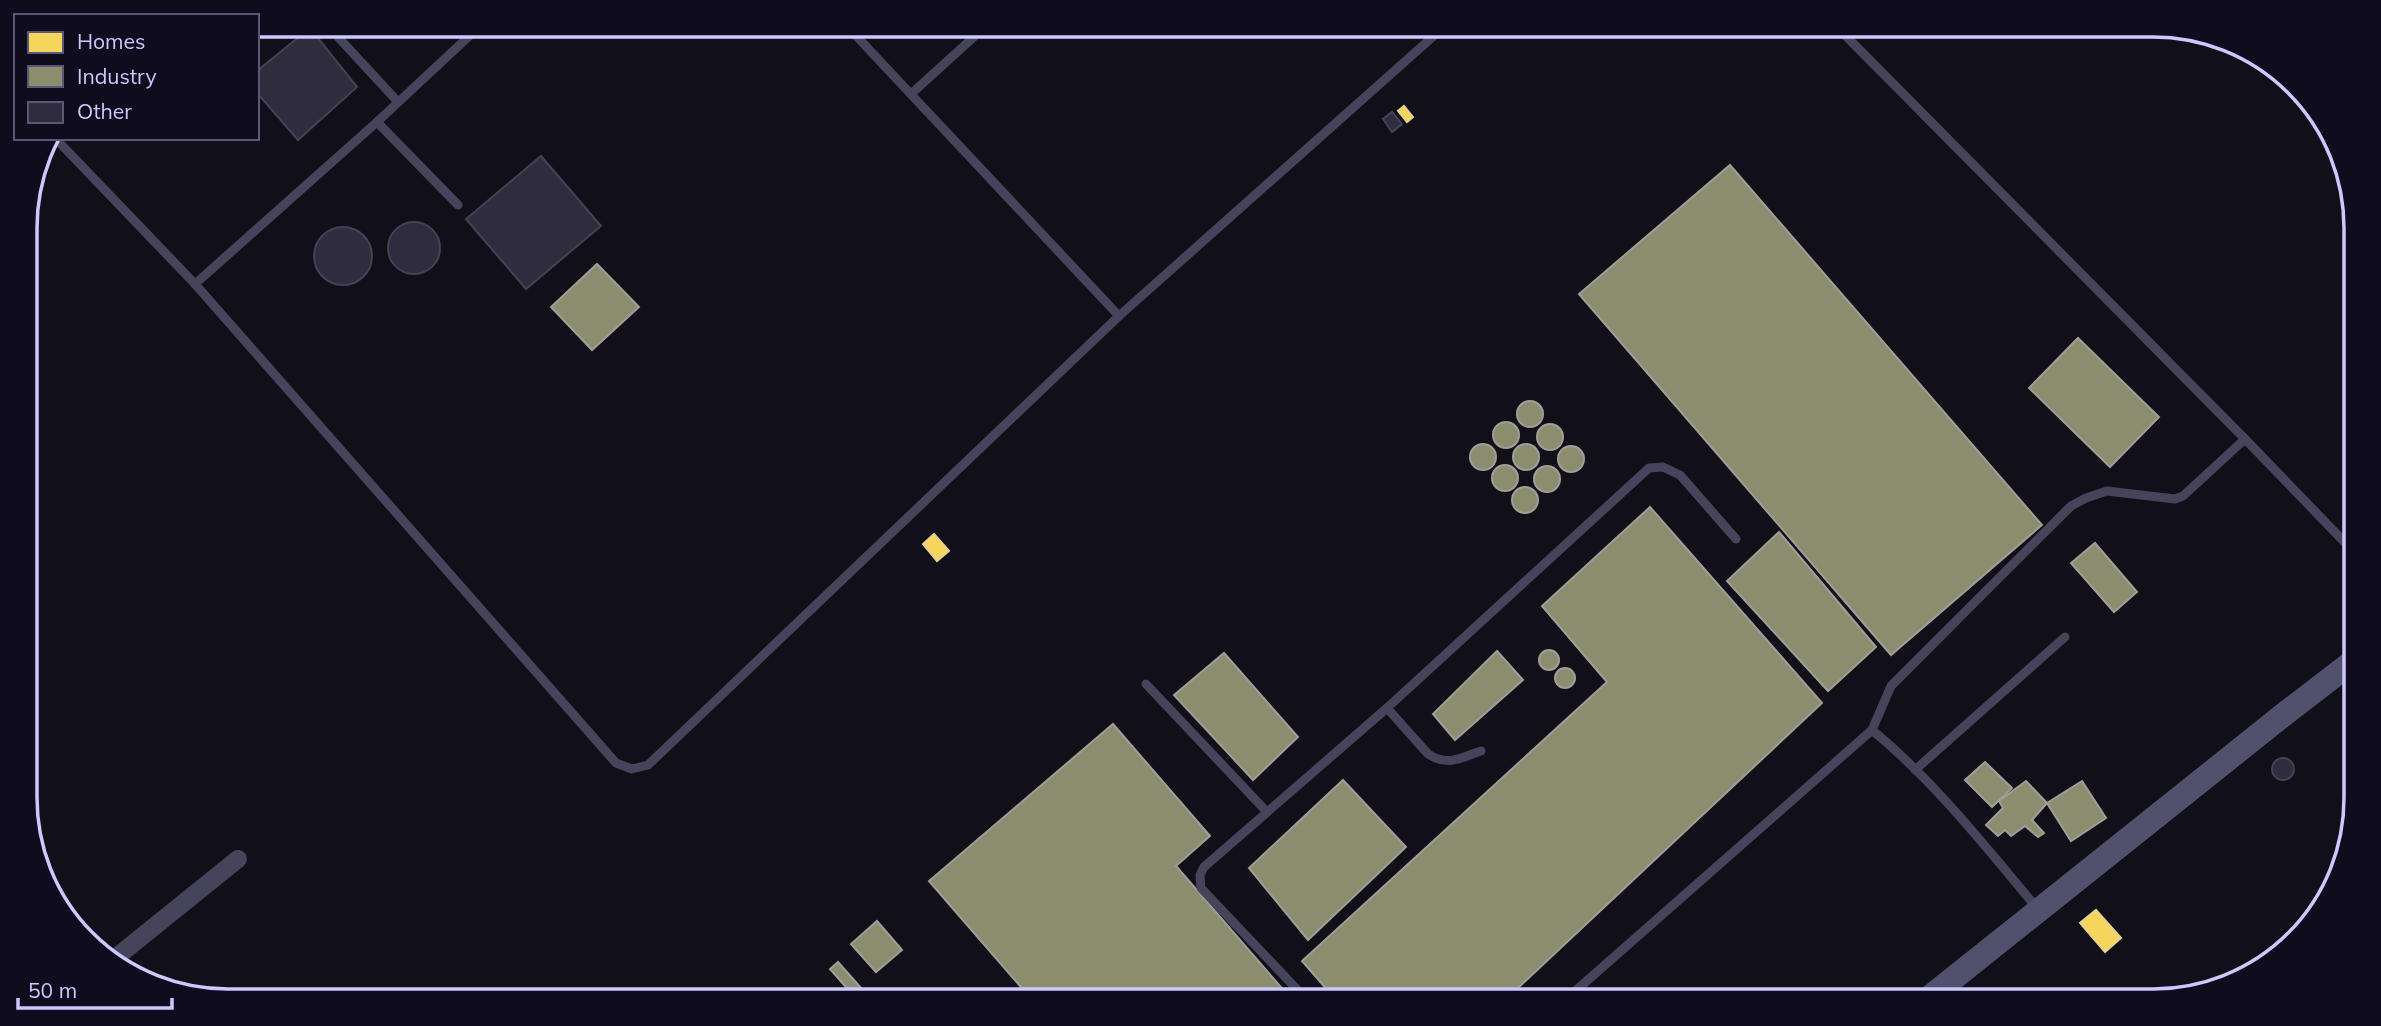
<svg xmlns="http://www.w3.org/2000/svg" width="2381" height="1026" viewBox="0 0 2381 1026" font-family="Mulish,sans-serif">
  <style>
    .homes { fill: #f6d55c; stroke: #ead18d; stroke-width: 2 }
    .industry { fill: #8c8c6e; stroke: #a09e9a; stroke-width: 2 }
    .building { fill: #2f2c3d; stroke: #444158; stroke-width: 2 }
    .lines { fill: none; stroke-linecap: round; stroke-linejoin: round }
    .lane { stroke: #45445a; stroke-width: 9 }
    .street { stroke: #45445a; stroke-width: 18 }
    .secondary { stroke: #51516d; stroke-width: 24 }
    .rim { fill: none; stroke: #cdc8ff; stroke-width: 3.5 }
  </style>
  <rect width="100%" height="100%" fill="#111019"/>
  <g class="homes">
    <polygon points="1404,106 1413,117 1407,122 1398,111"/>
    <polygon points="934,534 949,551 937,561 923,544"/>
    <polygon points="2096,910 2121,938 2105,952 2080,923"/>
  </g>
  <g class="industry">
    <polygon points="1730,165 2042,525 1891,655 1579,294"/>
    <polygon points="597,264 639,307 592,350 551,307"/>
    <polygon points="2078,338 2159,417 2110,467 2029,388"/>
    <circle cx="1530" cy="414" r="13"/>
    <circle cx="1506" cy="435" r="13"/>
    <circle cx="1550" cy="437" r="13"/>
    <circle cx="1526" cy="457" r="13"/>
    <circle cx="1483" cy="457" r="13"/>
    <circle cx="1571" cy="459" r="13"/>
    <circle cx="1505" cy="478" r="13"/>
    <circle cx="1547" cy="479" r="13"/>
    <circle cx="1525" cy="500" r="13"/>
    <polygon points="1650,507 1822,703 1504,1001 1337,1001 1302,961 1607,682 1542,606"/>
    <polygon points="1779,532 1876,647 1828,691 1727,581"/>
    <polygon points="2095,543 2137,592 2114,612 2071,563"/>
    <circle cx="1549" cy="660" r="10"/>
    <polygon points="1497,651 1523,680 1455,740 1433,714"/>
    <polygon points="1224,653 1298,737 1253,780 1174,695"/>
    <circle cx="1565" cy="678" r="10"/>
    <polygon points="1113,724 1210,836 1176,866 1293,1001 1033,1001 929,881"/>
    <polygon points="1985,762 2012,788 1992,807 1965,780"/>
    <polygon points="1343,780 1406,847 1308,940 1249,868"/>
    <polygon points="2026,781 2047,803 2032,820 2044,833 2038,837 2025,826 2011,836 2005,830 1998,836 1986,825 2003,808 1999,801"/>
    <polygon points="2082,781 2106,818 2071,841 2047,803"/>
    <polygon points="877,921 902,950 876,972 851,944"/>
    <polygon points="838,962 861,988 853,995 830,969"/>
  </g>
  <g class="building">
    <polygon points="310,28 357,87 298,140 257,93 257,71"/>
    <polygon points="1392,112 1402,124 1392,132 1383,119"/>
    <polygon points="541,156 601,226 526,289 466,219"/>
    <circle cx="414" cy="248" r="26"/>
    <circle cx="343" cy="256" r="29"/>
    <circle cx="2283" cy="769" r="11"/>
  </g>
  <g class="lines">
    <g class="lane">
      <polyline points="327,25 398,102"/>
      <polyline points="846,25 1119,316"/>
      <polyline points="1835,25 2245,439 2356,554"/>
      <polyline points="911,94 987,25"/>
      <polyline points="377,122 458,205"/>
      <polyline points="55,138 195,284 616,763 632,769 648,765 1119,316 1446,25"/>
      <polyline points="195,284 377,122 481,25"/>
      <polyline points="1146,684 1267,812"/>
      <path d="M 1387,708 L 1428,754 C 1448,767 1460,758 1481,751"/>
      <polyline points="1872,730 1891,686 2071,506 2086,498 2107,491 2175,499 2183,496 2245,439"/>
      <polyline points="1915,770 2065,637"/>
      <polyline points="1308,1001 1201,888 1200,875 1204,867 1387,708 1649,468 1663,467 1680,475 1736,539"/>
      <path d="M 1564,1001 L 1872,730 C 1934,781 1985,846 2037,908"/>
    </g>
    <polyline class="street" points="114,959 238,859"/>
    <polyline class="secondary" points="1925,1001 2287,712 2356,659"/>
  </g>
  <path d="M0 0H2381V1026H0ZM228 37H2153A191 191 0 0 1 2344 228V798A191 191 0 0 1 2153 989H228A191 191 0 0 1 37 798V228A191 191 0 0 1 228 37Z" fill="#0e0c1d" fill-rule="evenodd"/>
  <path class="rim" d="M228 37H2153A191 191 0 0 1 2344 228V798A191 191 0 0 1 2153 989H228A191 191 0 0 1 37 798V228A191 191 0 0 1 228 37Z"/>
  <rect x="14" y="14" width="245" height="126" fill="#0e0c1d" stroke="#5a5777" stroke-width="2"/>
  <rect x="28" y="32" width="35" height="21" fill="#f6d55c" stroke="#5a5777" stroke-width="2"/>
  <text x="77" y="49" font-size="21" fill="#cdc8ff">Homes</text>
  <rect x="28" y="66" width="35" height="21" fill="#8c8c6e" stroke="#5a5777" stroke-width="2"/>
  <text x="77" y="84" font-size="21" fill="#cdc8ff">Industry</text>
  <rect x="28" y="102" width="35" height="21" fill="#2f2c3d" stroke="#5a5777" stroke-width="2"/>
  <text x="77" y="119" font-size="21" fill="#cdc8ff">Other</text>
  <path d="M18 998v10h154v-10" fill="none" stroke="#cdc8ff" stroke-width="3.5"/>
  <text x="28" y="998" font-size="21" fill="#cdc8ff" stroke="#0e0c1d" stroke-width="5" paint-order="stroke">50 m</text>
</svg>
